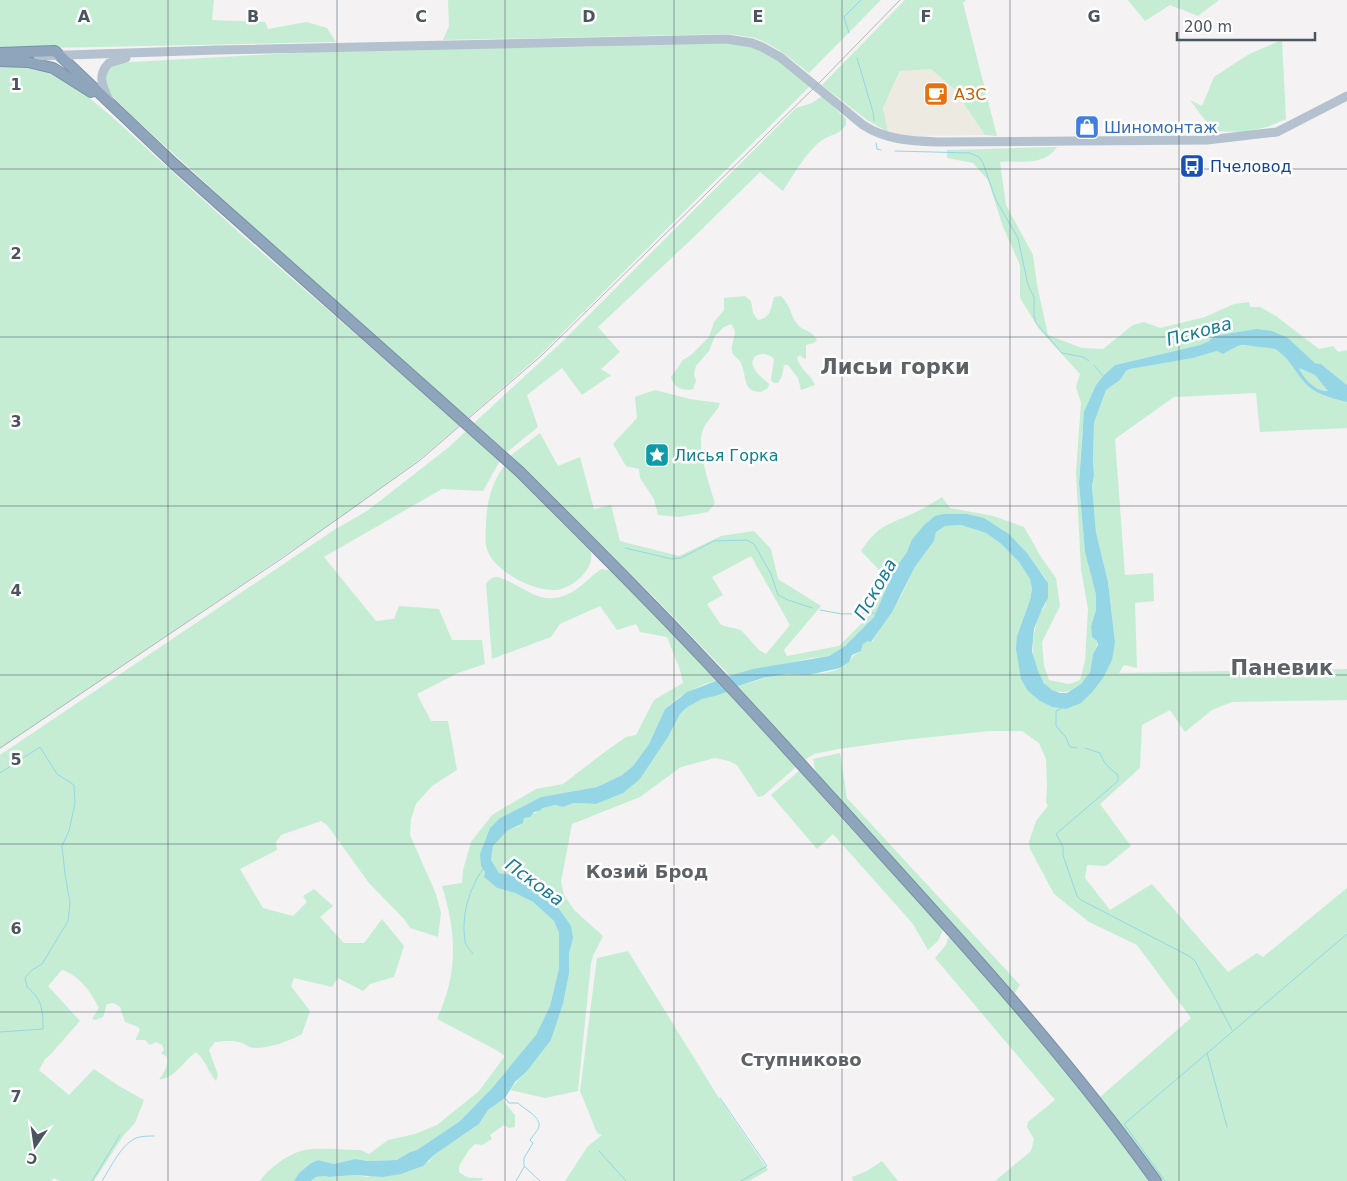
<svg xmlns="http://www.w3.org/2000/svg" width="1347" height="1181" viewBox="0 0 1347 1181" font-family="'DejaVu Sans',sans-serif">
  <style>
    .commercial { fill: #edeae2 }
    .green { fill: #c5edd4; fill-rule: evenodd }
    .water { fill: #95d6e6; fill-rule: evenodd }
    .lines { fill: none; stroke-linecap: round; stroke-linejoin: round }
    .stream { stroke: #95d6e6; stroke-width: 1 }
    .highway-casing { stroke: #7990a8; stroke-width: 12 }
    .primary { stroke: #b4c1ce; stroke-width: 9 }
    .highway { stroke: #8ea5bc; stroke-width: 10 }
    .rail { stroke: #b4b7bb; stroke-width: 1 }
    .highway-bridge-casing { stroke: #7990a8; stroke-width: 12; stroke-linecap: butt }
    .highway-bridge { stroke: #8ea5bc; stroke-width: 10 }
    .grid { fill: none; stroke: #4b555e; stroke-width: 1; stroke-opacity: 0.55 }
    .labels { text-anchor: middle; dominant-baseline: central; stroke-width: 5; stroke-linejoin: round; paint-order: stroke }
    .food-label { font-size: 16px; fill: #c56008; stroke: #fff; text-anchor: start }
    .shop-label { font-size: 16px; fill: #366cbe; stroke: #fff; text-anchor: start }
    .transit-label { font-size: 16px; fill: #164399; stroke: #fff; text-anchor: start }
    .culture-label { font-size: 16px; fill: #0d838f; stroke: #fff; text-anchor: start }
    .water-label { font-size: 18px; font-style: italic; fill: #177c94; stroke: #fff }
    .neighbourhood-label { font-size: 18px; font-weight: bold; fill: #5e6266; stroke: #fff }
    .district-label { font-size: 21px; font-weight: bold; fill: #5e6266; stroke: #fff }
    .grid-label { font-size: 16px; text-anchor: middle; font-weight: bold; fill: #4b555e; stroke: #fff; stroke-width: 5; stroke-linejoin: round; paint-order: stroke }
  </style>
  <rect width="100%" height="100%" fill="#f4f2f2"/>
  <polygon class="commercial" points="931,69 954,89 985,135 908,136 888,132 883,108 901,71"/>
  <g class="green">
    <polygon points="0,0 214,0 212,20 265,22 268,29 306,22 327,28 336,42 0,49"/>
    <path d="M 448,0 L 881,0 L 809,73 C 792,60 775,45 755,38 C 746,36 736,35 727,34 L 443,40 L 449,26 Z"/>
    <polygon points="905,0 966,0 963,3 997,136 985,135 954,89 931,69 900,71 883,108 888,132 867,120 822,85"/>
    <polygon points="1128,0 1219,0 1198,16 1170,5 1145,21"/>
    <polygon points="1282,40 1286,119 1267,127 1244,132 1213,131 1190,100 1202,106 1214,77 1249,54"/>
    <path d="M 676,43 C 702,43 731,40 756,48 C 776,55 794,73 810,86 L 540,355 L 468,418 L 400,361 L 128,112 L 105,89 L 106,70 L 115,63 L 363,49 L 582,47 Z"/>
    <polygon points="0,66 33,66 48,70 81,91 110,115 243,236 460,425 420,459 350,511 0,749"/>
    <path d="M 822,96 L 846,119 L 846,125 C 837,137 832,133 821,141 C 807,151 792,177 783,191 L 760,172 L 696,235 L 598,327 L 620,352 L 601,369 L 612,376 L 608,377 L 582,395 L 562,368 L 527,395 L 538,427 L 507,452 L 474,423 L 562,342 L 796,108 L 812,103 Z"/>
    <path d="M 1057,147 C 1043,167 1021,160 1000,162 L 1006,205 L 1033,255 L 1037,285 L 1048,335 L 1082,348 L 1103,349 L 1133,325 L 1144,322 L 1160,328 L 1205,317 L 1234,304 L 1249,302 L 1250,307 L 1260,307 L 1276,316 L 1319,349 L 1333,346 L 1338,352 L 1347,350 L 1347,385 L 1321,364 L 1315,363 L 1288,338 L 1256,329 L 1214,336 L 1209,341 L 1200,345 L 1115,365 L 1104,375 L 1096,385 L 1082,433 L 1079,483 L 1085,551 L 1096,595 L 1096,610 L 1091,626 L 1093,638 L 1097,641 C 1098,647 1095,649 1093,655 C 1091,661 1092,668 1089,673 C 1080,691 1057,701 1044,682 C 1028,661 1032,635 1040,613 C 1042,609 1045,607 1046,603 C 1047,599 1048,589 1048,584 C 1047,579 1041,572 1038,568 C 1019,541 1000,522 967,514 L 911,541 L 907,552 L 894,570 L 874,617 L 845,646 L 829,656 L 811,658 L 730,676 L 653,596 L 510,456 L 540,433 L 558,466 L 580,457 L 594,509 L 611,505 L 620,541 L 679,556 L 721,536 L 754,531 L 771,549 L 778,579 L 821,606 L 784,650 L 787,656 L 839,646 L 867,618 L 887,578 L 861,551 C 880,522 890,525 918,511 C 926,507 934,502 942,497 L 950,508 L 993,516 L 1024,527 L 1041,557 L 1056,578 L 1060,606 L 1042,642 L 1044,666 L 1049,680 L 1069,684 L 1080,680 L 1085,661 L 1088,609 L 1081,569 L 1076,472 L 1081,403 L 1076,387 L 1080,374 L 1039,329 L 1020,298 L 1020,265 L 1003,227 L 988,180 L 973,163 L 947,158 L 947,150 ZM 751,556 L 790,625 L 766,654 L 759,650 L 741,630 L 721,625 L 707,604 L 723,595 L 712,577 Z"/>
    <path d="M 745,296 L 751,301 L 753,313 L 758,320 C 771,318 771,308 774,297 L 781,296 C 792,307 790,316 798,325 C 806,333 809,328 817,340 L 814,343 L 806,345 L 806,359 L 803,358 L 800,355 L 797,358 C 800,369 811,375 815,385 L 801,390 L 798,378 L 788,365 L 784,365 L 782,376 L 778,383 L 774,383 L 771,380 L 774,359 C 765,349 747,355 754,368 C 757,375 764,379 769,384 L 768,388 L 761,392 C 742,392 747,376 741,363 C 739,358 733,357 732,351 C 731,345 735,337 735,331 L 731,324 L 724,327 L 715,336 L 709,351 L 696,366 L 694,374 L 696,381 L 693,389 C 683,392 673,387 671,377 L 683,360 L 691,355 L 709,337 L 714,322 L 724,310 L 724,298 Z"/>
    <path d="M 1249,345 C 1257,347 1269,346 1276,350 C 1290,357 1297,375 1307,385 C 1317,395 1334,399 1347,402 L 1347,428 L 1260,432 L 1256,393 L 1174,397 L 1115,439 L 1125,575 L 1153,573 L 1154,601 L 1135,603 L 1137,668 L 1124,665 L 1119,673 L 1347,669 L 1347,700 L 1232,702 L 1212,710 L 1185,732 L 1170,710 L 1142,725 L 1140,768 L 1100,804 L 1131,846 L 1106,866 L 1087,865 L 1085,878 L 1110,910 L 1152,884 L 1228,972 L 1257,953 L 1263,957 L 1347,888 L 1347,1181 L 1162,1181 L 1100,1097 L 1191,1018 L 1137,945 L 1089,922 L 1054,894 L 1030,849 L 1029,842 L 1036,821 L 1048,806 L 1046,802 L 1047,786 L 1046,759 L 1039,743 L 1022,731 L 990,731 L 903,740 L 839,749 L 814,754 L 803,761 L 735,687 C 752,682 769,676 787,674 C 805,673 824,676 841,668 C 849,663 852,655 861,651 L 863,644 L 868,641 L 872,642 L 902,594 L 915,567 L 934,541 L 936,532 L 944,526 L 961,525 L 986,533 L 1000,543 L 1019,562 L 1030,579 L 1032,589 L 1030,600 L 1017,636 L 1040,701 L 1052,707 L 1066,709 L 1115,642 L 1108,582 L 1096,532 L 1092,486 L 1094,475 L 1093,460 L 1094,423 L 1106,390 L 1120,380 L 1126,371 L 1130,369 L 1192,358 L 1217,351 L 1228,351 L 1234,347 Z"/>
    <path d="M 1299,368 L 1315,375 L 1329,391 C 1316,392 1304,379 1299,368 Z"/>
    <path d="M 655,390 L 690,399 L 720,403 C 717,414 705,420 702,433 C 697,449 710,487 715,503 L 708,512 L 679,517 L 658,515 L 654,499 L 640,478 L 639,469 L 626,466 L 613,444 L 637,418 L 635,397 Z"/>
    <path d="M 466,431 L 500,461 L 483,491 L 442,489 L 324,557 L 376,621 L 394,619 L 399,606 L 439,609 L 452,640 L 482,640 L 485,664 L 458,673 L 417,694 L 431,721 L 448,721 L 457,770 L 432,786 L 416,804 L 411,819 L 410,835 L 436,894 L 441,913 L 438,937 L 410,928 L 404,919 L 369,883 L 327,825 L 321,821 L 281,835 L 276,842 L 277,850 L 240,869 L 263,908 L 293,916 L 307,902 L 303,896 L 314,889 L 333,906 L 320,917 L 344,943 L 364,943 L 382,919 L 404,946 L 394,977 L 370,984 L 363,991 L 338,978 L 332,987 L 294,978 L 291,986 L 310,1011 L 302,1034 C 290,1041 263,1051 249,1047 C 247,1046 245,1044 242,1043 C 235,1040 224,1041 215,1042 L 209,1050 L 218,1075 L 216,1081 C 208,1072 205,1059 196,1052 C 186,1059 172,1081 159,1079 C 165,1072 168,1066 167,1057 L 161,1053 L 164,1050 L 162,1045 L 156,1042 L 150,1045 L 145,1040 L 136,1040 L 136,1038 L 140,1030 L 138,1027 L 125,1022 L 120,1007 L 114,1003 L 107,1004 L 103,1017 L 95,1020 L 92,1019 L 99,1008 C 91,992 79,975 62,970 L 48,986 L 80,1021 L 50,1055 L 45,1059 L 39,1070 L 69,1095 L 94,1069 L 119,1086 L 144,1100 L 135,1123 L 123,1136 L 94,1181 L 60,1181 L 53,1178 L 52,1181 L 0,1181 L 0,755 L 334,530 L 367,511 L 449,447 Z"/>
    <path d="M 505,465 L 587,542 C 589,546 591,549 591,553 C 594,571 571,589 555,590 C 534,591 496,572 488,552 C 484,543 486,532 486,522 C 487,502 492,481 505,465 Z"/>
    <path d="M 602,569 L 614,571 L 718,680 L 704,684 L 679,697 L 665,709 L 649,744 L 633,766 L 622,775 L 597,787 L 541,797 L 500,818 L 484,877 L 497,888 L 515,893 L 533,902 L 554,921 L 559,933 L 559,968 L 550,1006 L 536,1036 L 493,1087 L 460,1121 L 417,1150 L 410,1152 L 398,1160 L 368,1161 L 355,1159 L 334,1164 L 318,1160 L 311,1163 L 299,1173 L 294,1181 L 260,1181 C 269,1168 289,1153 305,1150 C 318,1147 346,1150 361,1150 L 369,1154 L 388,1140 L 415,1134 L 437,1125 L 479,1091 L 505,1056 L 498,1051 L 437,1019 C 458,973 457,934 442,886 L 462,883 L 463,870 L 471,842 L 492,815 L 536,789 L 563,784 L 606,751 L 626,737 L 636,735 L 654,700 L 683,683 L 680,670 L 667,637 L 640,632 L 636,624 L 617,630 L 600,606 L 560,624 L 551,637 L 492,659 L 486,584 C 488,581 491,578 495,577 C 504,576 529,594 541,597 C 562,602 575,591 590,578 C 594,575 597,571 602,569 Z"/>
    <polygon points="727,692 796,767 763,796 758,797 737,765 729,761 715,758 681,767 640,797 572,824 561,882 564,895 574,910 603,936 593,956 591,963 578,1091 545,1098 510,1090 551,1040 563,1004 569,974 569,954 573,938 533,886 520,876 499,873 491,860 493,846 507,831 519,826 524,818 539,811 543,808 555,805 563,807 574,803 596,804 607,799 640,779 668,737 680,714 686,708 702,699"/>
    <polygon points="840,753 847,798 1020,985 1014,994 950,920 816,774 813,759"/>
    <polygon points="799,771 943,930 938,941 928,950 913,924 833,834 817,849 771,795"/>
    <path d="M 948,938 C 961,942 987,978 997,990 C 1050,1052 1102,1114 1149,1181 L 995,1181 L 1031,1151 L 1034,1139 L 1027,1127 L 1028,1122 L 1055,1100 L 935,958 L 946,945 Z"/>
    <polygon points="628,951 717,1095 768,1170 749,1181 565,1181 588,1146 602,1135 597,1133 580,1091 597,958"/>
    <path d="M 505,1098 L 504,1102 L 515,1115 L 515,1127 L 509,1128 L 504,1125 L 490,1135 L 492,1139 L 482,1145 L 475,1144 L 469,1150 L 459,1166 L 459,1172 C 470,1181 474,1176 484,1179 L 480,1181 L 311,1181 L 316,1177 L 325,1176 L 329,1177 L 354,1175 L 367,1177 L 429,1162 L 434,1155 L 479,1124 L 488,1110 Z"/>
    <polygon points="882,1161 898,1181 853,1181 852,1177 867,1171"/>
  </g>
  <path class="water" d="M 1256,329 L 1272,331 L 1288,338 L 1315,363 L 1321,364 L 1347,385 L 1347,402 C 1334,399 1318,395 1308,386 C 1297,376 1291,360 1278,351 C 1272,347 1265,348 1259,347 C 1239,344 1240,344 1223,354 L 1217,351 L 1193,358 L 1130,369 L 1126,371 L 1120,380 L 1106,390 L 1094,423 L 1093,460 L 1094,475 L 1092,486 L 1096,532 L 1108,582 L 1115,642 L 1112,660 L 1103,678 L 1093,691 L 1081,703 L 1066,709 L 1052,707 L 1040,701 L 1028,691 L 1021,679 L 1016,649 L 1017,636 L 1030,600 L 1032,589 L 1030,579 L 1019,562 L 1000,543 L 986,533 L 961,525 L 945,526 L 936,532 L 934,541 L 915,567 L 892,612 L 871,642 L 868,641 L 863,644 L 861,651 L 852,655 L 849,662 L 840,668 L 808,675 L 787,674 L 763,678 L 735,687 L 727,692 L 715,696 L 702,699 L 686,708 L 680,714 L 668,737 L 640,779 L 623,793 L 596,804 L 574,803 L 563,807 L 555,805 L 543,808 L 539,811 L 534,812 L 530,817 L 524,818 L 523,823 L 507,831 L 493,846 L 491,860 L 499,873 L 520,876 L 559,909 L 571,926 L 573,938 L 569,954 L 569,974 L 563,1004 L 551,1040 L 527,1071 L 515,1082 L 505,1098 L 488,1110 L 479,1124 L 434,1155 L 423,1166 L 401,1174 L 383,1177 L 354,1175 L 329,1177 L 325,1176 L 316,1177 L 311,1181 L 294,1181 L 299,1173 L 311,1163 L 318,1160 L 334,1164 L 355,1159 L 368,1161 L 397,1160 L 410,1152 L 417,1150 L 460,1121 L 493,1087 L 536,1035 L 550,1006 L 559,968 L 559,933 L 554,921 L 533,902 L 515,893 L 497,888 L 484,877 L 485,872 L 481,866 L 480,854 L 490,828 L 500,818 L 541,797 L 597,787 L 622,775 L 633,766 L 649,744 L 665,709 L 687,692 L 726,677 L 753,669 L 829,656 L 845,646 L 874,617 L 894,570 L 907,552 L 911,541 L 924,525 L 935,516 L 943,514 L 967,514 L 984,518 L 1009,534 L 1027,553 L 1037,567 L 1048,583 L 1048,598 L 1042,609 L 1034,629 L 1032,651 L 1038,671 L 1044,683 L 1052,690 L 1060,693 L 1067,693 L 1081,684 L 1090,672 L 1093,654 L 1098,645 L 1097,641 L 1092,637 L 1091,626 L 1096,610 L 1096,595 L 1085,552 L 1079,483 L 1084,412 L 1096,385 L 1104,375 L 1115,365 L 1200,345 L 1209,341 L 1213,336 ZM 1299,368 L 1315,375 L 1328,391 C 1316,392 1304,379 1299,368 Z"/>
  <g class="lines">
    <g class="stream">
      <polyline points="849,33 844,17 861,0"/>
      <polyline points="857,58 873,112 874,121"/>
      <polyline points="876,143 877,149 881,150"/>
      <polyline points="895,151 970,153 979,157 983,163 996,200 1018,238 1028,285 1034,297 1034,316 1036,323 1062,353 1083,357 1089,361"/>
      <polyline points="1094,365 1103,376"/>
      <polyline points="625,548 672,559 681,558 714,541 747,540 754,544 771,574 778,595 788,600 812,608"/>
      <polyline points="820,610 842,614 877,613"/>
      <polyline points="1062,708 1056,711 1056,726 1065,736 1070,747 1077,748"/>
      <path d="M 1085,748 L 1100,753 C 1103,763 1110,769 1118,775 L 1118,781 L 1056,834 L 1063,847 L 1063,855 L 1077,896 L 1081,900 L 1189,956 L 1195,961 L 1232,1030"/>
      <path d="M 0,773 L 40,747 L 57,774 L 74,785 L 75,803 L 69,831 L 62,846 L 65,874 L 70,903 L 68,921 L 42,964 L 32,970 L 25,978 L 27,987 C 42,999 43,1010 43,1029 L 0,1032"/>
      <path d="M 473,954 C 470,950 465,945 465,941 C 461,916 469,889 483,869"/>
      <polyline points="1207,1053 1227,1127"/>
      <path d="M 505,1098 L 509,1103 L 518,1103 C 525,1110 544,1118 538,1129 C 536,1132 533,1136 530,1140 L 533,1143 L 524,1158 L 524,1166 L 540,1181"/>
      <polyline points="720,1098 767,1166 741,1181"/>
      <polyline points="599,1151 626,1181"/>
      <polyline points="92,1181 120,1135"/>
      <path d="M 102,1181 C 111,1167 120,1147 134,1139 C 140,1136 148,1136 154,1136"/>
      <polyline points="516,1181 524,1167"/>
      <polyline points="1165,1181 1124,1124 1347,934"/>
    </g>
    <defs>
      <g id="highway">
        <polyline points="0,53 55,51 173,163 436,397"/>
        <polyline points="0,61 28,62 53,68 91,92"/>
        <path d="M 520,472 C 581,533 642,593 701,656 C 761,719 818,783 876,847 C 974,955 1071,1062 1156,1181"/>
      </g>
    </defs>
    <use href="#highway" class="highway-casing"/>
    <g class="primary">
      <path d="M 38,56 L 217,50 L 727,39 L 752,43 L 762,47 L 780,57 L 863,125 C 886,140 911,141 938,142 L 1207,140 L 1277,132 L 1347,96"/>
      <path d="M 109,100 C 102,86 97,75 109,63 L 126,58"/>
    </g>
    <use href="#highway" class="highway"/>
    <polyline class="rail" points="0,748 284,557 419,461 541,356 821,81 900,0"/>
    <defs>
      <polyline id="highway-bridge" points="436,397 520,472"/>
    </defs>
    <use href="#highway-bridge" class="highway-bridge-casing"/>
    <use href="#highway-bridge" class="highway-bridge"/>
  </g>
  <path class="grid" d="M 168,0 L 168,1181M 337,0 L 337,1181M 505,0 L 505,1181M 674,0 L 674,1181M 842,0 L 842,1181M 1010,0 L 1010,1181M 1179,0 L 1179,1181M 0,169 L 1347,169M 0,337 L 1347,337M 0,506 L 1347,506M 0,675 L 1347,675M 0,844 L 1347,844M 0,1012 L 1347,1012"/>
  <defs>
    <symbol id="cafe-square" viewBox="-11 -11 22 22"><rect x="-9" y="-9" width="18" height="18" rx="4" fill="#e8710a" stroke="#fff"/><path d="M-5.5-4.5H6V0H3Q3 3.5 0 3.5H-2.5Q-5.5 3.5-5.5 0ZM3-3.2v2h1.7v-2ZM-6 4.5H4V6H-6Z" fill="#fff"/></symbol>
    <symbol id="shop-square" viewBox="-11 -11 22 22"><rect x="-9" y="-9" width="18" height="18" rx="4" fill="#3f7fe0" stroke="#fff"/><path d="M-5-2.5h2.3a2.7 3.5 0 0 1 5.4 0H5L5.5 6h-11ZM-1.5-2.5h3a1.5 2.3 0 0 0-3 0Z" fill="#fff"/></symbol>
    <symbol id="bus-square" viewBox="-11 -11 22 22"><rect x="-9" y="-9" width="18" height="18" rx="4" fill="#1a4fb4" stroke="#fff"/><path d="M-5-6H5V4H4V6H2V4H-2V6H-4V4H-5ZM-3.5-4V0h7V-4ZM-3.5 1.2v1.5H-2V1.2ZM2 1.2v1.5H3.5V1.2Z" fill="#fff"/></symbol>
    <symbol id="sight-square" viewBox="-11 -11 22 22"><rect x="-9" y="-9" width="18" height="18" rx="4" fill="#0f9aa8" stroke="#fff"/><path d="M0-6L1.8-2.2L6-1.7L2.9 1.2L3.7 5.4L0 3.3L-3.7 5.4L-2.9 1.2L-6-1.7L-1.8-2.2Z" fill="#fff"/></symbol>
  </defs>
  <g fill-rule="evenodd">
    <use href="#cafe-square" x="922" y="80" width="28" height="28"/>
    <use href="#shop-square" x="1073" y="113" width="28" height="28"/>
    <use href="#bus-square" x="1178" y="152" width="28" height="28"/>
    <use href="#sight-square" x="643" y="441" width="28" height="28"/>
  </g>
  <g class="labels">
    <g class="food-label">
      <text x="954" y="94">АЗС</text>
    </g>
    <g class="shop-label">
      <text x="1104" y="127">Шиномонтаж</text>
    </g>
    <g class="transit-label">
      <text x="1210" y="166">Пчеловод</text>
    </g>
    <g class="culture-label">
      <text x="674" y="455">Лисья Горка</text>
    </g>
    <g class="water-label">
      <text transform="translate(1199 331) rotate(-15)">Пскова</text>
      <text transform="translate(875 589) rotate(-60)">Пскова</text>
      <text transform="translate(535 882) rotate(36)">Пскова</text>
    </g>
    <g class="neighbourhood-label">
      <text x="647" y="871">Козий Брод</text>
      <text x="801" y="1059">Ступниково</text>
    </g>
    <g class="district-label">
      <text x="895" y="367">Лисьи горки</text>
      <text x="1282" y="668">Паневик</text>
    </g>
  </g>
  <g class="grid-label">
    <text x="84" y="22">A</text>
    <text x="253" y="22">B</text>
    <text x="421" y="22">C</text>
    <text x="589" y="22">D</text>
    <text x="758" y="22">E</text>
    <text x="926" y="22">F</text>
    <text x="1094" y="22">G</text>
    <text x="16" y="90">1</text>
    <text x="16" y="259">2</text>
    <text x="16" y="427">3</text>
    <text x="16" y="596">4</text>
    <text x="16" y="765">5</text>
    <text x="16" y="934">6</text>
    <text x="16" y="1102">7</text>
  </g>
  <g transform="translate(35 1146) rotate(193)" stroke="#ffffff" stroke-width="4" paint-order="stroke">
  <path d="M0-4L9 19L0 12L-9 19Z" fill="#4b555e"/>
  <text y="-8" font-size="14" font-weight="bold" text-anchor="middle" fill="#4b555e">С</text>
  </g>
  <path d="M1177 32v8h138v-8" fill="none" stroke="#4b555e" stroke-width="2.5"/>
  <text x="1184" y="32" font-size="15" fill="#4b555e" stroke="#ffffff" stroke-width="4" paint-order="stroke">200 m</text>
</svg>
